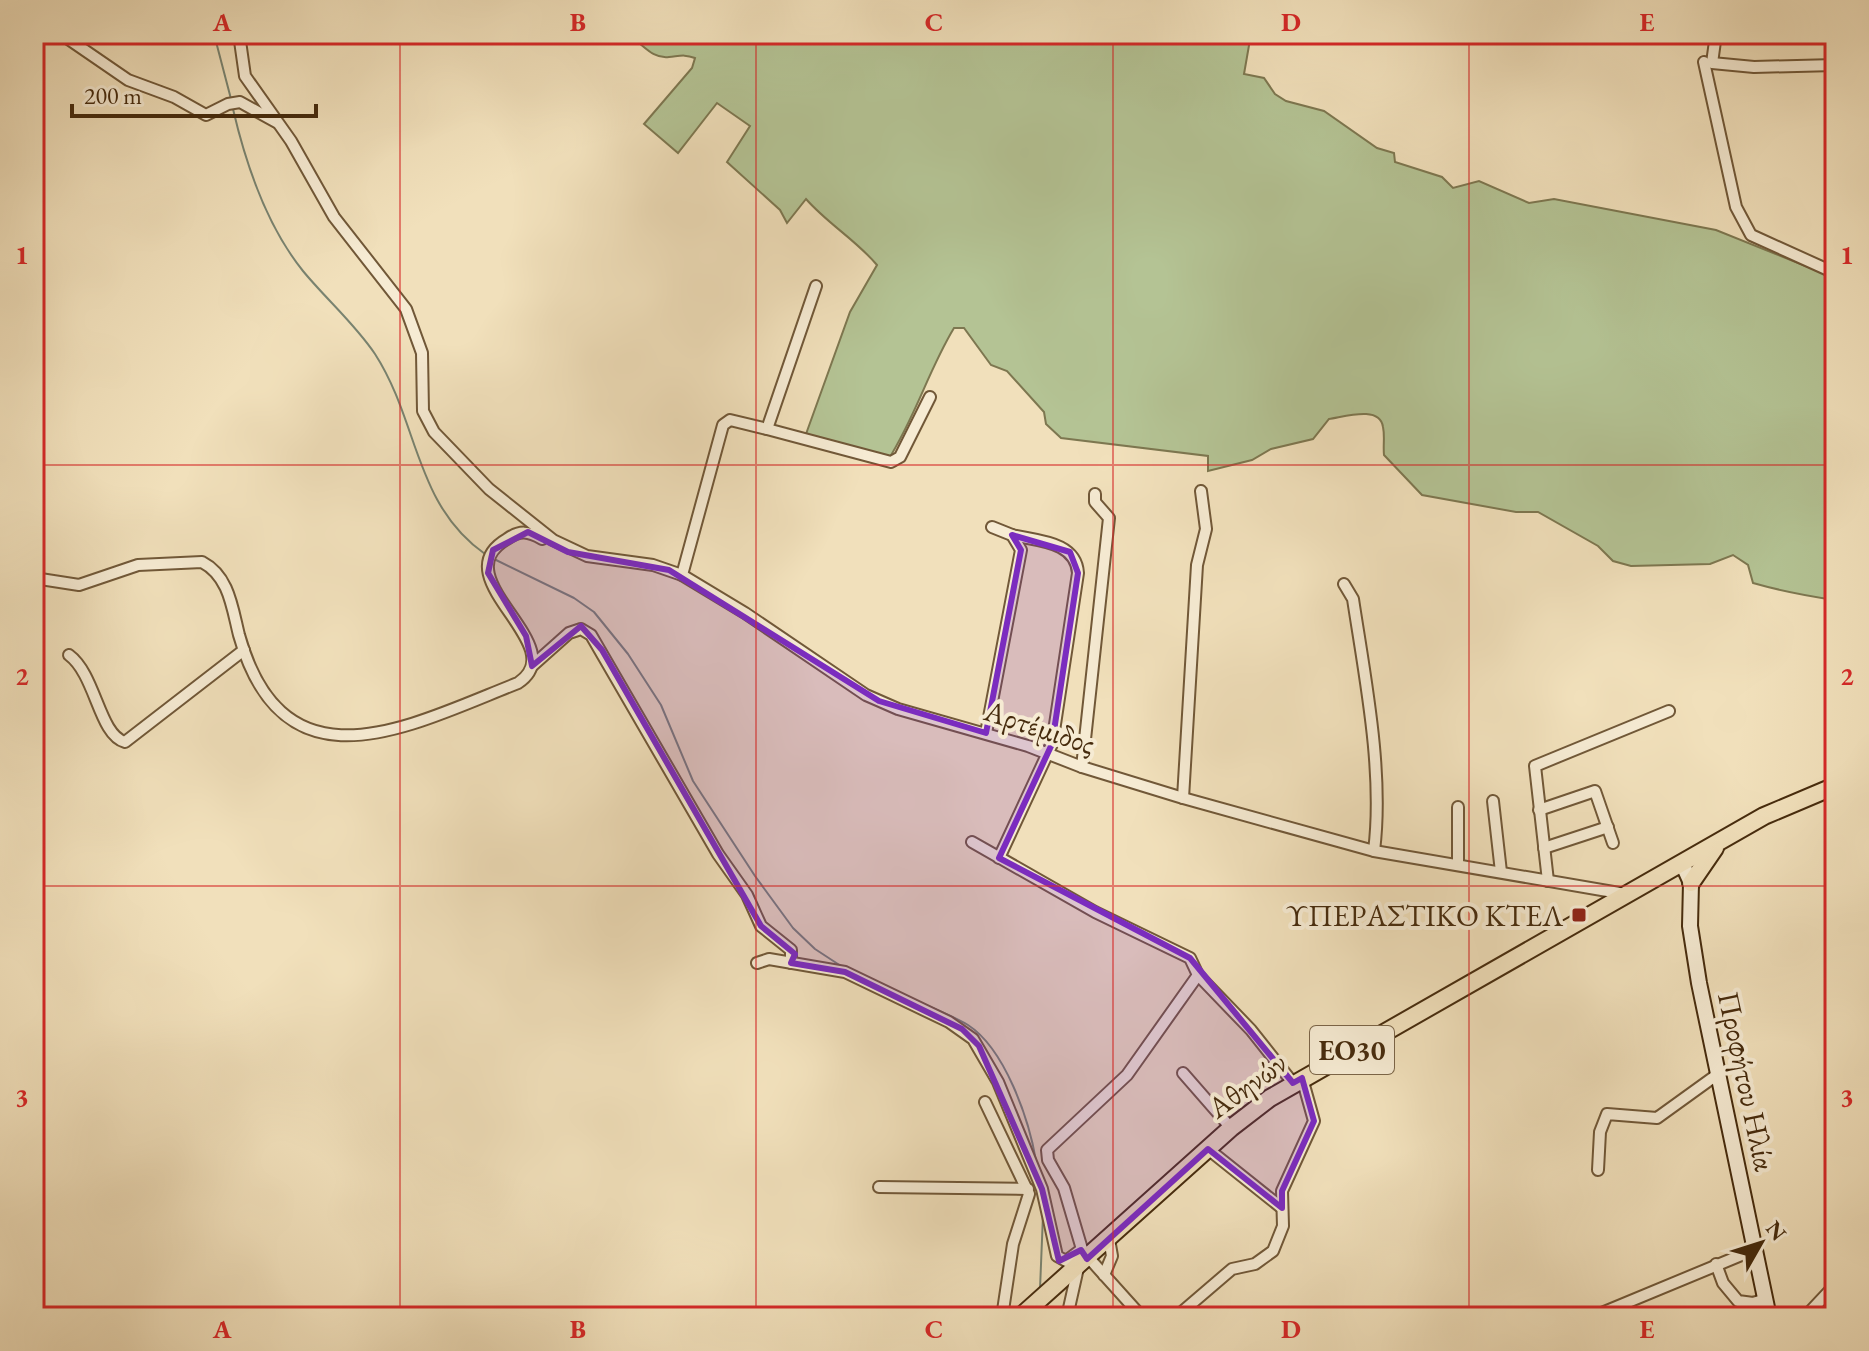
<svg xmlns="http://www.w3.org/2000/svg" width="1869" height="1351" viewBox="0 0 1869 1351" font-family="'EB Garamond',serif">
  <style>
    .green { fill: #b4c394; stroke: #7d7750; stroke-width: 2 }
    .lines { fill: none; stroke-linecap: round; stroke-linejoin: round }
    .stream { stroke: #798370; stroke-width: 2 }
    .street-casing { stroke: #715838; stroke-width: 14 }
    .secondary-casing { stroke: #462b0d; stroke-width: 18 }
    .primary-casing { stroke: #462b0d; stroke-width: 20 }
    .street { stroke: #f6ebd3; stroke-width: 10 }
    .secondary { stroke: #f6ebd3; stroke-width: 14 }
    .primary { stroke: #f1e0bb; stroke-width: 16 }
    .marked { fill: #7b2cbf; fill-opacity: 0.2; stroke: #7b2cbf; stroke-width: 6; stroke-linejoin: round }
    .grid { fill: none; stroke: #d62828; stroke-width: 2; stroke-opacity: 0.55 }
    .poi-dot { fill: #8f2418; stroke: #f6ebd3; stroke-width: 3 }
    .labels { text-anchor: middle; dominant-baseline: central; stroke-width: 8; stroke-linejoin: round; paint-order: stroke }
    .shield { fill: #f6ebd3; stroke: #7b6548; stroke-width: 2 }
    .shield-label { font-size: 28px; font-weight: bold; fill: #462b0d }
    .street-label { font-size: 30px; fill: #462b0d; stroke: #f6ebd3 }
    .poi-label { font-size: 30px; fill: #462b0d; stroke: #f6ebd3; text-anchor: end }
    .neatline { fill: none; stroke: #d62828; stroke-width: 3 }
    .grid-label { font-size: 26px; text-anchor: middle; font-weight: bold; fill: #d62828 }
  </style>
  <rect width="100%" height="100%" fill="#f1e0bb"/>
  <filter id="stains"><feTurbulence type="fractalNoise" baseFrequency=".0025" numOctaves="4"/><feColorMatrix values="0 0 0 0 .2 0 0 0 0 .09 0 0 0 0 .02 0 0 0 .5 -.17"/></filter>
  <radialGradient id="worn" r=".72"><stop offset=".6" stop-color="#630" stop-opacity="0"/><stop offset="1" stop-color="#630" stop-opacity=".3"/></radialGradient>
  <path class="green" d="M 621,34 L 1251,34 L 1244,74 L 1264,78 L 1275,94 L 1286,101 L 1324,111 L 1377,148 L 1394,153 L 1395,162 L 1442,177 L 1453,188 L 1479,181 L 1529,203 L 1554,199 L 1716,230 L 1828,275 L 1835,280 L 1835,600 C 1808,596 1781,591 1753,583 L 1748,565 L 1733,555 L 1710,564 L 1631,566 L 1613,561 L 1598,546 L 1538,512 L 1516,512 L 1422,495 L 1384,455 C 1383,445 1385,436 1383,427 C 1380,405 1344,417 1329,419 L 1313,439 L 1271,449 L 1252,460 L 1208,471 L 1208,456 L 1061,438 L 1046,424 L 1044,412 L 1007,371 L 991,365 L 964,328 L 954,328 C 928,371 916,416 888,460 L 806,434 L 850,312 L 877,265 C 856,240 828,224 806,199 L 787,223 L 780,210 L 727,162 L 750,126 L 717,103 L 678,153 L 644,124 L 692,68 L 695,58 C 684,54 680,56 669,57 C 654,59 645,47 634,39 L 626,42 L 620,39 Z"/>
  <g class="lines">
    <g class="stream">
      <polyline points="214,34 231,99"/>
      <path d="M 233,109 C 246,165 266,225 303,271 C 326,299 355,324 375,354 C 419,422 414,504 485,554"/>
      <polyline points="494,559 574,598 594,612 628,654 661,705 693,781 755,876 793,928 815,949 844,968"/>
      <path d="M 912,999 C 930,1007 951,1015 968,1025 C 1005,1049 1029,1119 1036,1161"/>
      <polyline points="1040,1289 1043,1215"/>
    </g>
    <defs>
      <g id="street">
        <polyline points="61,34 128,80 174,97 206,115 228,104 240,102 276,122"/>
        <polyline points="239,34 245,76 291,141 334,217 406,309 422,353 423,411 434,432 489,489 553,540 587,556 653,565 682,575 745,613 866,695 898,709 1028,746 1082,767 1183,798 1374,851 1625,894"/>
        <polyline points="1716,34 1712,63 1754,67 1835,65"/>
        <polyline points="34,37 41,34"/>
        <polyline points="1704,62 1736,207 1751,235 1835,273"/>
        <polyline points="767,429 891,462 900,457 930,397"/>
        <polyline points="682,575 723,425 730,420 767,429 816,286"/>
        <path d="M 34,578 L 79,585 L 138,565 L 202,562 C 229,576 232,607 239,635 C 284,795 409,726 518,683 C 575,645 440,578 507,539 C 520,530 528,531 542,539"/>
        <path d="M 1344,584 L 1353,599 C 1365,678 1384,772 1374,851"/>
        <path d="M 69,655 C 96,675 99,735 125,742 L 244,650"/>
        <polyline points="532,666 569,633 581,629 591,635 718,854 747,895 761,926 791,950 791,963"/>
        <polyline points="986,733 1021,550 1012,535 992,527"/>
        <polyline points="1082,767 1109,518 1095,502 1095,494"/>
        <polyline points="1183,798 1197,565 1206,529 1201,491"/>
        <polyline points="1493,801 1501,872"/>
        <polyline points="1458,807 1458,865"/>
        <polyline points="1539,810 1595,791 1613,843"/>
        <polyline points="972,842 1095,912 1190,958 1198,975 1251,1030 1293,1083"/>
        <polyline points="1544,848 1608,827"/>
        <path d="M 999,858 L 1052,744 L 1078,573 C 1076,541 1037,541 1012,535"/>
        <polyline points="1548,881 1535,766 1669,711"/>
        <polyline points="757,963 769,959 845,972 949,1022 973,1039 998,1082 1042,1189 1057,1256 1066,1261 1082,1249"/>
        <polyline points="1183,1073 1231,1128"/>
        <polyline points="985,1102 1029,1194 1013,1244 1002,1317"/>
        <polyline points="1208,1149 1282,1208"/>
        <polyline points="1598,1170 1600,1132 1607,1114 1657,1118 1718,1074"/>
        <polyline points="879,1187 1028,1189"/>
        <polyline points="1084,1256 1064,1188 1048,1160 1047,1150 1127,1075 1198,975"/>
        <polyline points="1088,1257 1142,1317"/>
        <polyline points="1716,1264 1723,1283 1738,1301 1753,1303 1766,1299"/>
        <polyline points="1104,1275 1112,1256 1109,1239"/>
        <polyline points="1067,1317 1078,1268"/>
        <polyline points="1176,1317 1232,1269 1255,1264 1273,1251 1283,1226 1282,1191 1314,1121 1302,1078"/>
        <polyline points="1592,1317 1756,1249"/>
        <polyline points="1805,1317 1835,1285"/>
      </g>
      <polyline id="secondary" points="1682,863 1691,883 1690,926 1699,983 1769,1317"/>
      <g id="primary">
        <polyline points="1691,883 1715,848"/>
        <polyline points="1020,1317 1231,1128 1270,1098 1764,816 1835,786"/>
      </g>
    </defs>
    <use href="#street" class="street-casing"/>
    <use href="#secondary" class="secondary-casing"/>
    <use href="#primary" class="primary-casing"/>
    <use href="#street" class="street"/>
    <use href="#secondary" class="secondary"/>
    <use href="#primary" class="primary"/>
  </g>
  <path class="marked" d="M 528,532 L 568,552 L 669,570 L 879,701 L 986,733 L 1021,550 L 1012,535 L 1070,552 L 1078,573 L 1052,744 L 999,858 L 1190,958 L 1293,1083 L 1302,1078 L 1314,1121 L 1282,1191 L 1282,1208 L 1208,1149 L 1087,1259 L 1081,1250 L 1059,1261 L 1042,1189 L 979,1046 L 962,1029 L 845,972 L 791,963 L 795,954 L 761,926 L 602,650 L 581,626 L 532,666 L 526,636 L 488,573 L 493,550 Z"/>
  <path class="grid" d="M 400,34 L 400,1317M 756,34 L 756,1317M 1113,34 L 1113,1317M 1469,34 L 1469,1317M 34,465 L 1835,465M 34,886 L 1835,886"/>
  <rect class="poi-dot" x="1571" y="907" width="16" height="16" rx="4"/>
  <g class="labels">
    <rect class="shield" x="1310" y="1026" width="84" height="48" rx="6"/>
    <g class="shield-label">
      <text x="1352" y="1050">ΕΟ30</text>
    </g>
    <g class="street-label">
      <text transform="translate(1040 727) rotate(18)">Αρτέμιδος</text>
      <text transform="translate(1747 1081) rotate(78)">Προφήτου Ηλία</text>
      <text transform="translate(1247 1085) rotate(-36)">Αθηνών</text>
    </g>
    <g class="poi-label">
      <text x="1563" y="915">ΥΠΕΡΑΣΤΙΚΟ ΚΤΕΛ</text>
    </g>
  </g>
  <rect width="1869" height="1351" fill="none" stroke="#f1e0bb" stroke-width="88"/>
  <g transform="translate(1761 1243) rotate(51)" stroke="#f6ebd3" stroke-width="6" paint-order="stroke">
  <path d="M0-6L14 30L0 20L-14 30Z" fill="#462b0d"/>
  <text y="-12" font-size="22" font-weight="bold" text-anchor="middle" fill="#462b0d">N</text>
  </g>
  <path d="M72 104v12h244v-12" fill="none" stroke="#462b0d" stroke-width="4"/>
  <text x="84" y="104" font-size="24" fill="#462b0d" stroke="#f6ebd3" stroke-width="6" paint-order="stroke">200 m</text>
  <rect x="44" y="44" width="1781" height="1263" class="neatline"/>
  <g class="grid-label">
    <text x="222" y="31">A</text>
    <text x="578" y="31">B</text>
    <text x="934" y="31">C</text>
    <text x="1291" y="31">D</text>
    <text x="1647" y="31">E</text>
    <text x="22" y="264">1</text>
    <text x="1847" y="264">1</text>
    <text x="22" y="685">2</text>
    <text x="1847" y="685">2</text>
    <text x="22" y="1106">3</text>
    <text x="1847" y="1106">3</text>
    <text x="222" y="1338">A</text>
    <text x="578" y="1338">B</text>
    <text x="934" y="1338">C</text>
    <text x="1291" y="1338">D</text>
    <text x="1647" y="1338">E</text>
  </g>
  <rect width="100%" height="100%" filter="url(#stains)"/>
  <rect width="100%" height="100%" fill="url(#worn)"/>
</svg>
